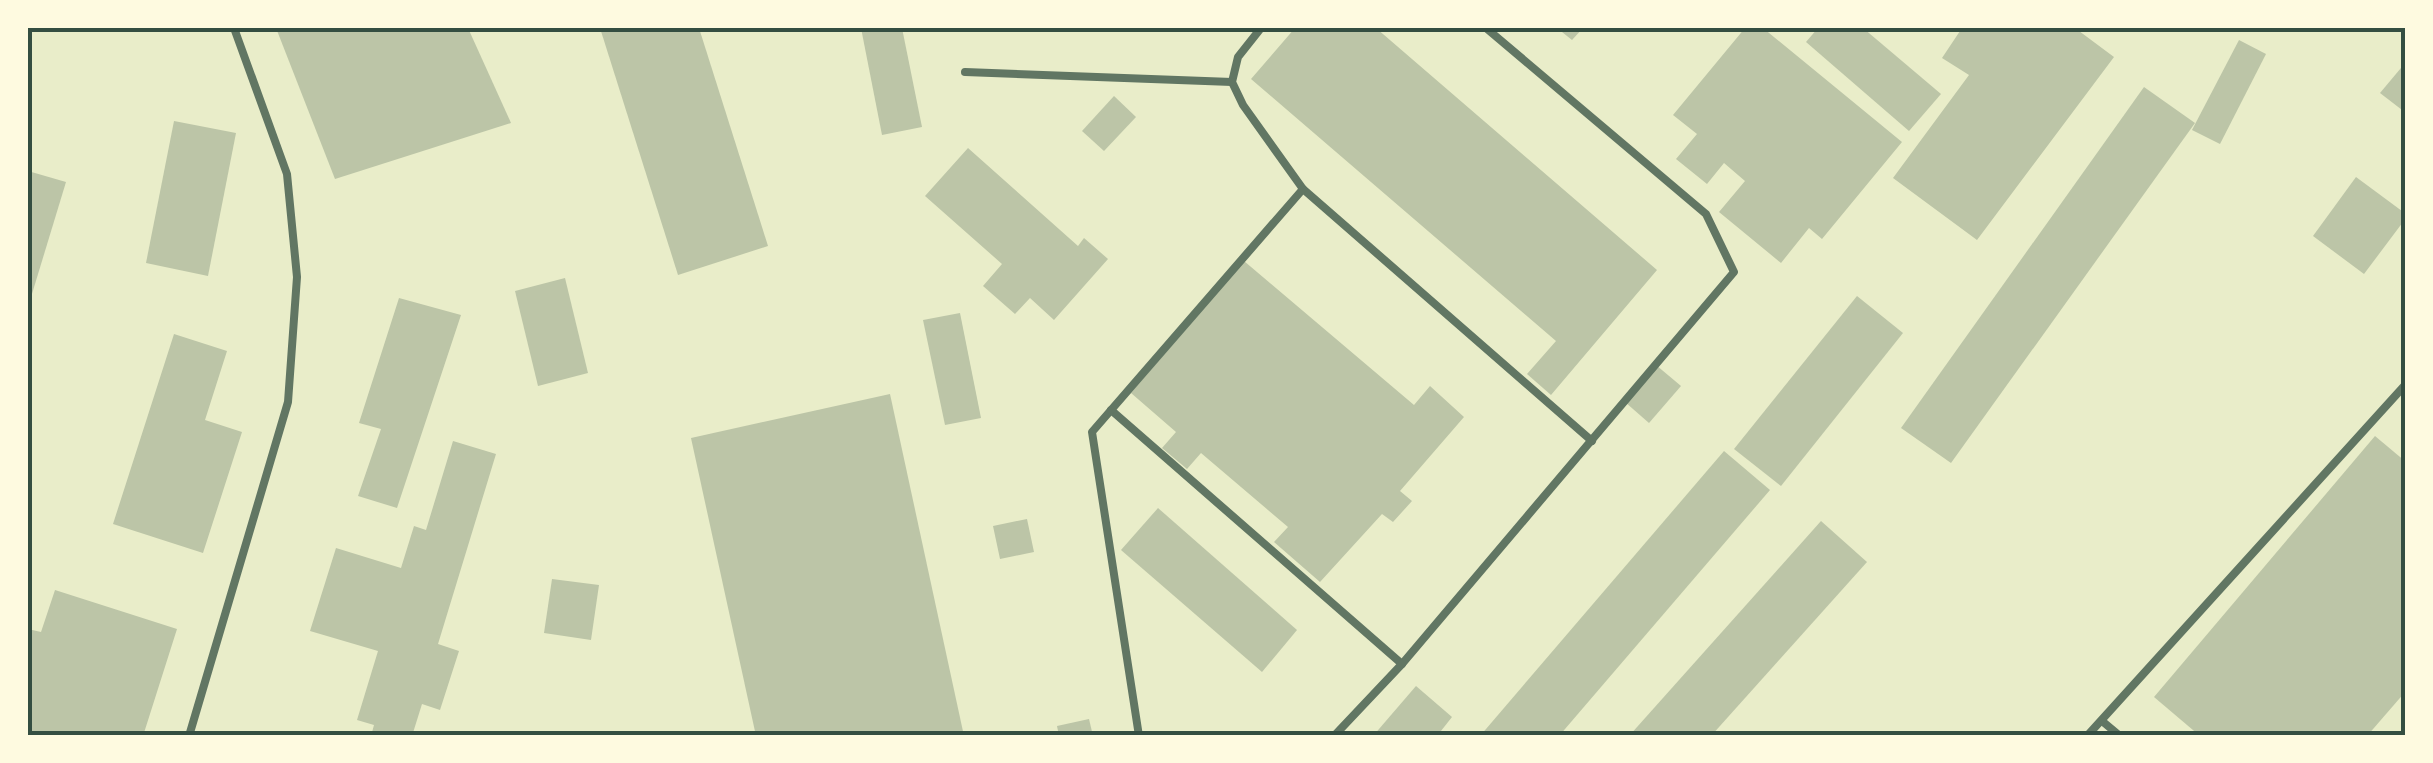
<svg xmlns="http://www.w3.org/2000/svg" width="2433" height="763" viewBox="0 0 2433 763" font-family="Roboto,sans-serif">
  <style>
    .building { fill: #bcc5a7 }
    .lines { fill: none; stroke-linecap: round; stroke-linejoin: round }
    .service { stroke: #617663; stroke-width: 8 }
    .neatline { fill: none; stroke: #344e41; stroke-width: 4 }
  </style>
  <rect width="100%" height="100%" fill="#e9edc9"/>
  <g class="building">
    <polygon points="276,28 468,28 511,123 335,179"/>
    <polygon points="600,28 699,28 768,246 678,275"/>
    <polygon points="861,28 902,28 922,127 882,135"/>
    <polygon points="1295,28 1376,28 1657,270 1551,395 1527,374 1556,341 1251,79"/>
    <polygon points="1557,28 1583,28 1572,40"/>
    <polygon points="1745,28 1763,28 1902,142 1822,239 1809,228 1781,263 1719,212 1745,181 1724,163 1707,184 1676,159 1697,134 1673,115"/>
    <polygon points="1818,28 1863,28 1941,94 1909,131 1806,42"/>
    <polygon points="1962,28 2075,28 2114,57 1977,240 1893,178 1969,75 1942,58"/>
    <polygon points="2239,40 2266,54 2220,144 2192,130"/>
    <polygon points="2406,62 2406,113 2380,93"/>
    <polygon points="2144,87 2195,123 1951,463 1901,428"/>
    <polygon points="1114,96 1136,117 1104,151 1082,131"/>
    <polygon points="174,121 236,133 208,276 146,263"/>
    <polygon points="968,148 1078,246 1084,238 1108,259 1054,320 1030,298 1015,314 983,286 1002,264 925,196"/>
    <polygon points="28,171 66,182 28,307"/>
    <polygon points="2356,177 2406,214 2406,218 2364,274 2313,236"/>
    <polygon points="1244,261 1414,405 1430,386 1464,417 1400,491 1412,501 1393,522 1382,514 1320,582 1274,542 1288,527 1201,453 1187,469 1162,448 1176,432 1131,393"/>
    <polygon points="565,278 588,373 538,386 515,291"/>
    <polygon points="1857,296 1903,333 1781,486 1734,449"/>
    <polygon points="399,298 461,315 397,508 358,496 381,429 359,423"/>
    <polygon points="960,313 981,418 945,425 923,320"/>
    <polygon points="174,334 227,351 205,420 242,432 203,553 113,524"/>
    <polygon points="1656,365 1681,386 1649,423 1625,402"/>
    <polygon points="890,394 964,736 756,736 691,438"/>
    <polygon points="2375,436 2406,462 2406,691 2367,736 2200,736 2154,697"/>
    <polygon points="453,441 496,454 438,644 459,651 440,710 422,704 412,736 371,736 374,725 357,720 378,651 310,631 336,548 401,568 414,526 426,530"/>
    <polygon points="1724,451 1770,490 1559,736 1480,736"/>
    <polygon points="1158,508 1297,630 1262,672 1121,550"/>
    <polygon points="1027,519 1034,552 1000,559 993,526"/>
    <polygon points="1821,521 1867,562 1711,736 1629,736"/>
    <polygon points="552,579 599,585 591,640 544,633"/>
    <polygon points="55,590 177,629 143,736 28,736 28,629 41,632"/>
    <polygon points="1416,686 1452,717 1437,736 1373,736"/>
    <polygon points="1089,719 1093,736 1059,736 1057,726"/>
  </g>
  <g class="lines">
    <g class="service">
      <polyline points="1261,28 1238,57 1232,82 1243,105 1303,189 1592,441"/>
      <polyline points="965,72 1232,82"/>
      <polyline points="1111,410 1402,664"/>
      <polyline points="2102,721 2120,736"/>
      <polyline points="189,736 288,402 297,277 287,174 234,28"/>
      <polyline points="1139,736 1092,432 1303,189"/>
      <polyline points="1334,736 1402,664 1734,272 1706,214 1486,28"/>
      <polyline points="2087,736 2406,384"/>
    </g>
  </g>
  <rect width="2433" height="763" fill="none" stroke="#fefae0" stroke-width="60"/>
  <rect x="30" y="30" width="2373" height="703" class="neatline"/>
</svg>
